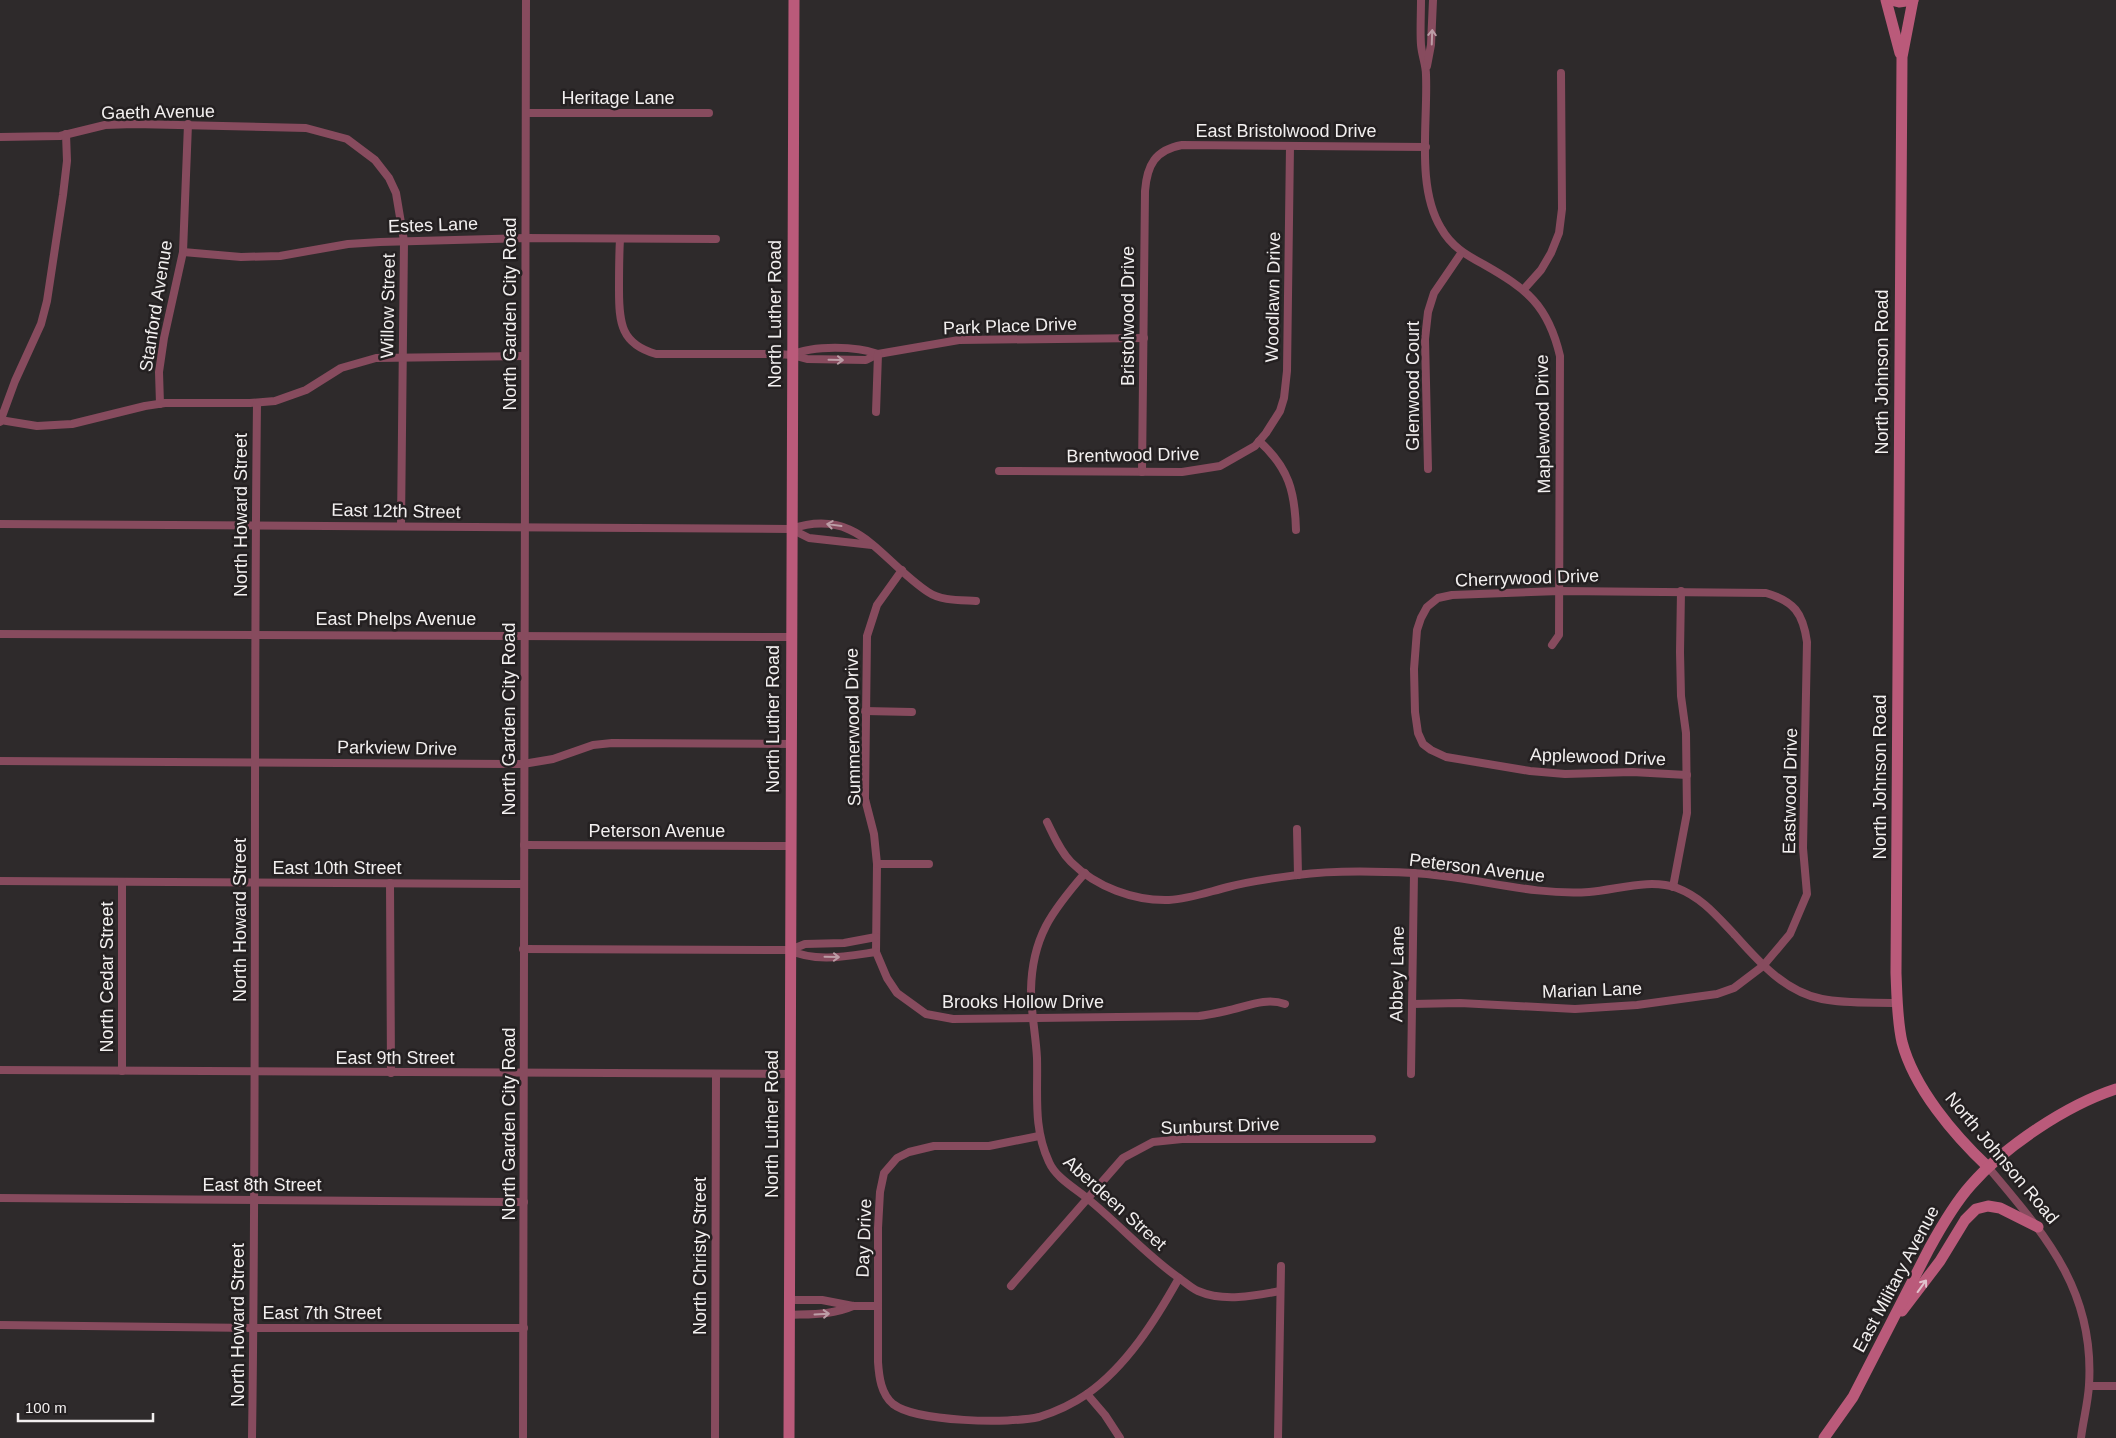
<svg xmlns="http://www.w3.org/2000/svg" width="2116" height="1438" viewBox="0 0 2116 1438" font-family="Arial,sans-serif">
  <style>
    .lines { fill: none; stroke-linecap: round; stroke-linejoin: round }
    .street { stroke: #874b5e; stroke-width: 8 }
    .secondary { stroke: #ba5a7a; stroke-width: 11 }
    .oneway { stroke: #bc9da6 }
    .oneway2 { stroke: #e1c2cc }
    .labels { text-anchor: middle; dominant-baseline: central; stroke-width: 5; stroke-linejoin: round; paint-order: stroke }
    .street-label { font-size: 18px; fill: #f2efef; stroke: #242021 }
  </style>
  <rect width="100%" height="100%" fill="#2e2a2b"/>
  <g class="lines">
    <g class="street">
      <path d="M 1421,0 C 1421,15 1420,31 1421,45 C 1422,56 1426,65 1426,75 C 1428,123 1416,187 1441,228 C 1451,246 1466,255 1483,264 C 1527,289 1548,305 1560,356 L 1559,635 L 1552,645"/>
      <polyline points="1427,66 1431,45 1433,0"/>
      <polyline points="526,113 709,113"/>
      <polyline points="0,137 60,136 105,125 134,124 306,128 347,139 375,160 389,178 396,193 404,241 401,526"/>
      <path d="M 620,239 C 619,256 619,273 619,290 C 619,323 621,344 656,354 L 778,354 L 792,355 L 807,359 L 866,360 L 878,354 L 959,340 L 1144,338"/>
      <polyline points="183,252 241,257 280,256 348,244 380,242 525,238 716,239"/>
      <polyline points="1524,289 1541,270 1551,253 1559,233 1562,209 1561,73"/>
      <path d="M 792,355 C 813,345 857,346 878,354"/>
      <polyline points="160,404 159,372 164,338 183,252 188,124"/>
      <polyline points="876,412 878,354"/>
      <polyline points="0,420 37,426 72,424 145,406 165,403 250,403 275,401 306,390 341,368 376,358 525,356"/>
      <polyline points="0,422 15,381 41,324 47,301 63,195 67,161 66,134"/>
      <path d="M 1259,441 C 1289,468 1295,492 1296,530"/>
      <polyline points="1428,469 1425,339 1428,312 1434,293 1462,252"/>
      <polyline points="999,471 1182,472 1220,466 1255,446 1266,433 1280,411 1284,398 1287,371 1290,146"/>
      <path d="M 1142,472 L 1145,191 C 1147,165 1155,150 1182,145 L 1426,147"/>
      <path d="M 0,524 L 791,529 C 858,506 880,560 928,592 C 941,601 960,600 976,601"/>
      <polyline points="791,529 809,538 872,545"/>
      <path d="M 902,570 L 877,605 L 867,636 L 865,799 L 874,834 L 877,864 L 876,952 L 887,978 L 897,993 L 926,1014 L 953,1019 L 1199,1016 C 1208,1015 1217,1013 1226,1011 C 1246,1007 1265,997 1285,1004"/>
      <polyline points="0,634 791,637"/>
      <polyline points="865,711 912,712"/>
      <polyline points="0,761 523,764 553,759 593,745 612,743 791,744"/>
      <path d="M 1047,822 C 1054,836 1060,851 1071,862 C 1096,887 1134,901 1169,900 C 1189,899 1208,892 1228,887 C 1250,881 1274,878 1297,875 C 1334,870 1375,871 1413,873 C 1472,876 1530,896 1589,892 C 1617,890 1649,878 1677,888 C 1701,897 1716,915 1734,934 C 1758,961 1785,992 1822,999 C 1847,1004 1872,1002 1897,1003"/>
      <polyline points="1297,829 1298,875"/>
      <polyline points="524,845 791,846"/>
      <polyline points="877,864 929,864"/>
      <path d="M 1085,873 C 1052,911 1032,937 1031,990 C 1031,1013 1036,1036 1037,1058 C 1038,1095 1033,1128 1049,1162 C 1056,1178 1075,1188 1088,1199 C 1119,1224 1146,1255 1179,1278 C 1185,1282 1191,1288 1198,1291 C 1223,1302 1254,1296 1280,1291"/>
      <polyline points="0,881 523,884"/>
      <polyline points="390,883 391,1073"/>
      <polyline points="1673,887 1687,813 1686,733 1681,696 1680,652 1681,591"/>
      <polyline points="523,949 790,950 805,944 844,943 876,937"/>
      <path d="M 790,950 C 815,963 848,956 876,952"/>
      <path d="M 1412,1004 L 1460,1003 L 1575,1009 L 1637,1005 L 1717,994 L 1734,988 L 1763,966 L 1790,934 L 1807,894 L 1803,848 L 1807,642 C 1803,613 1794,601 1766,593 L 1560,591 L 1452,595 L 1438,598 L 1427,607 L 1421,618 L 1417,630 L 1414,669 L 1415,712 L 1418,733 L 1423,744 L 1431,750 L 1446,757 L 1530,771 L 1565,774 L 1632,772 L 1687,775"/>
      <polyline points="0,1070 790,1074"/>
      <polyline points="122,1071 122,882"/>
      <polyline points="1411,1074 1414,873"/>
      <path d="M 1039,1136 L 989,1146 L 934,1146 L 909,1152 L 897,1158 L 884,1173 L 880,1192 L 878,1228 L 878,1362 C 879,1377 881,1394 893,1404 C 916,1422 1010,1424 1039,1417 C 1055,1412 1074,1403 1087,1394 C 1127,1366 1156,1319 1179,1278"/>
      <path d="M 1988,1167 C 2045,1235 2095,1290 2089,1385 C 2088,1403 2083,1421 2081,1438"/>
      <polyline points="0,1198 524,1202"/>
      <polyline points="1011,1286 1123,1158 1153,1142 1182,1139 1372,1139"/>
      <polyline points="789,1300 822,1300 853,1306 878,1306"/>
      <path d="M 789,1315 C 812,1314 832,1315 853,1306"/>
      <polyline points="0,1325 254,1328 524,1328"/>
      <polyline points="2089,1386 2116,1386"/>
      <polyline points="1087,1394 1105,1415 1120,1438"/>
      <path d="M 252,1438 C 257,1093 253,748 257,403"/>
      <polyline points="523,1438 526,0"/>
      <polyline points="715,1438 716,1074"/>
      <polyline points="1278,1438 1281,1266"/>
    </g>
    <g class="secondary">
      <polyline points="1886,0 1900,53"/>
      <polyline points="1891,0 1899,2 1913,0"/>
      <path d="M 1913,0 L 1902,57 L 1896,973 C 1897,996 1897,1020 1902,1042 C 1914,1088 1954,1135 1988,1167"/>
      <polyline points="1902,1311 1940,1261 1965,1220 1976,1209 1988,1206 2000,1208 2038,1227"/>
      <polyline points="789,1438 794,0"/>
      <path d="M 1824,1438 L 1853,1397 L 1929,1249 C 1941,1227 1954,1204 1971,1185 C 2005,1146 2067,1105 2116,1089"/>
    </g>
  </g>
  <defs><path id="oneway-shaft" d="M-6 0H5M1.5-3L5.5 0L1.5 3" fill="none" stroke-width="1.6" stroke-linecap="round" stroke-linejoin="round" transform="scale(1.25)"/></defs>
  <g class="oneway">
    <use href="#oneway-shaft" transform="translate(1432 37) rotate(-88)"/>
    <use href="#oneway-shaft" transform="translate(836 360) rotate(1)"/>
    <use href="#oneway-shaft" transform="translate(834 525) rotate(-172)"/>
    <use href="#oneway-shaft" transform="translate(832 957) rotate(1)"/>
    <use href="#oneway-shaft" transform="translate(822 1314) rotate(-3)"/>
  </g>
  <use class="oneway2" href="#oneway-shaft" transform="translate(1922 1286) rotate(-54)"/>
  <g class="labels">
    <g class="street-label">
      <text x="618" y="98">Heritage Lane</text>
      <text transform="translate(158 112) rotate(-1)">Gaeth Avenue</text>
      <text x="1286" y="131">East Bristolwood Drive</text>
      <text transform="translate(433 225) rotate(-2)">Estes Lane</text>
      <text transform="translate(1273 297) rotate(-89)">Woodlawn Drive</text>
      <text transform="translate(156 306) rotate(-81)">Stanford Avenue</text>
      <text transform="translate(388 306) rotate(-89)">Willow Street</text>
      <text transform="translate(510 314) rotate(-90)">North Garden City Road</text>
      <text transform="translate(775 314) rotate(-90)">North Luther Road</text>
      <text transform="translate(1128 316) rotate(-90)">Bristolwood Drive</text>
      <text transform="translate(1010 326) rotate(-2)">Park Place Drive</text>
      <text transform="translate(1882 372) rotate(-90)">North Johnson Road</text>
      <text transform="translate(1413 386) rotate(-90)">Glenwood Court</text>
      <text transform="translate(1543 424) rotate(-91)">Maplewood Drive</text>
      <text transform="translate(1133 455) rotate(-1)">Brentwood Drive</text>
      <text transform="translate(396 511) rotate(1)">East 12th Street</text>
      <text transform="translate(241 515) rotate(-90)">North Howard Street</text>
      <text transform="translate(1527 578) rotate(-2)">Cherrywood Drive</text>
      <text x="396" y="619">East Phelps Avenue</text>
      <text transform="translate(509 719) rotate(-90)">North Garden City Road</text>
      <text transform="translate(773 719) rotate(-90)">North Luther Road</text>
      <text transform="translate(853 727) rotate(-91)">Summerwood Drive</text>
      <text transform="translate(397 748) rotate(1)">Parkview Drive</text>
      <text transform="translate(1598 757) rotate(2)">Applewood Drive</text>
      <text transform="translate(1880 777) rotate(-90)">North Johnson Road</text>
      <text transform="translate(1790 791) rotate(-89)">Eastwood Drive</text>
      <text x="657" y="831">Peterson Avenue</text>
      <text x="337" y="868">East 10th Street</text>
      <text transform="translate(1477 868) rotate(7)">Peterson Avenue</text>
      <text transform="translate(240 920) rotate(-90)">North Howard Street</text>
      <text transform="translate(1397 974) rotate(-89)">Abbey Lane</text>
      <text transform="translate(107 977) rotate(-90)">North Cedar Street</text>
      <text transform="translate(1592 990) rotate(-2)">Marian Lane</text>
      <text x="1023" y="1002">Brooks Hollow Drive</text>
      <text x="395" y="1058">East 9th Street</text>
      <text transform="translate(509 1124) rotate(-90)">North Garden City Road</text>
      <text transform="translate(772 1124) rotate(-90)">North Luther Road</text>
      <text transform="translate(1220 1126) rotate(-2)">Sunburst Drive</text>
      <text transform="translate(2002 1158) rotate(50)">North Johnson Road</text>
      <text x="262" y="1185">East 8th Street</text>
      <text transform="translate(1115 1203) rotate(42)">Aberdeen Street</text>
      <text transform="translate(864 1238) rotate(-88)">Day Drive</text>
      <text transform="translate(700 1256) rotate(-90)">North Christy Street</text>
      <text transform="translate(1896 1279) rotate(-62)">East Military Avenue</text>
      <text x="322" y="1313">East 7th Street</text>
      <text transform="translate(238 1325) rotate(-90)">North Howard Street</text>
    </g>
  </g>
  <path d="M18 1413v8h135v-8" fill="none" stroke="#f2efef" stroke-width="2.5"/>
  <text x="25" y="1413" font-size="15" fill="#f2efef" stroke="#242021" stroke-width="4" paint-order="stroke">100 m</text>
</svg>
